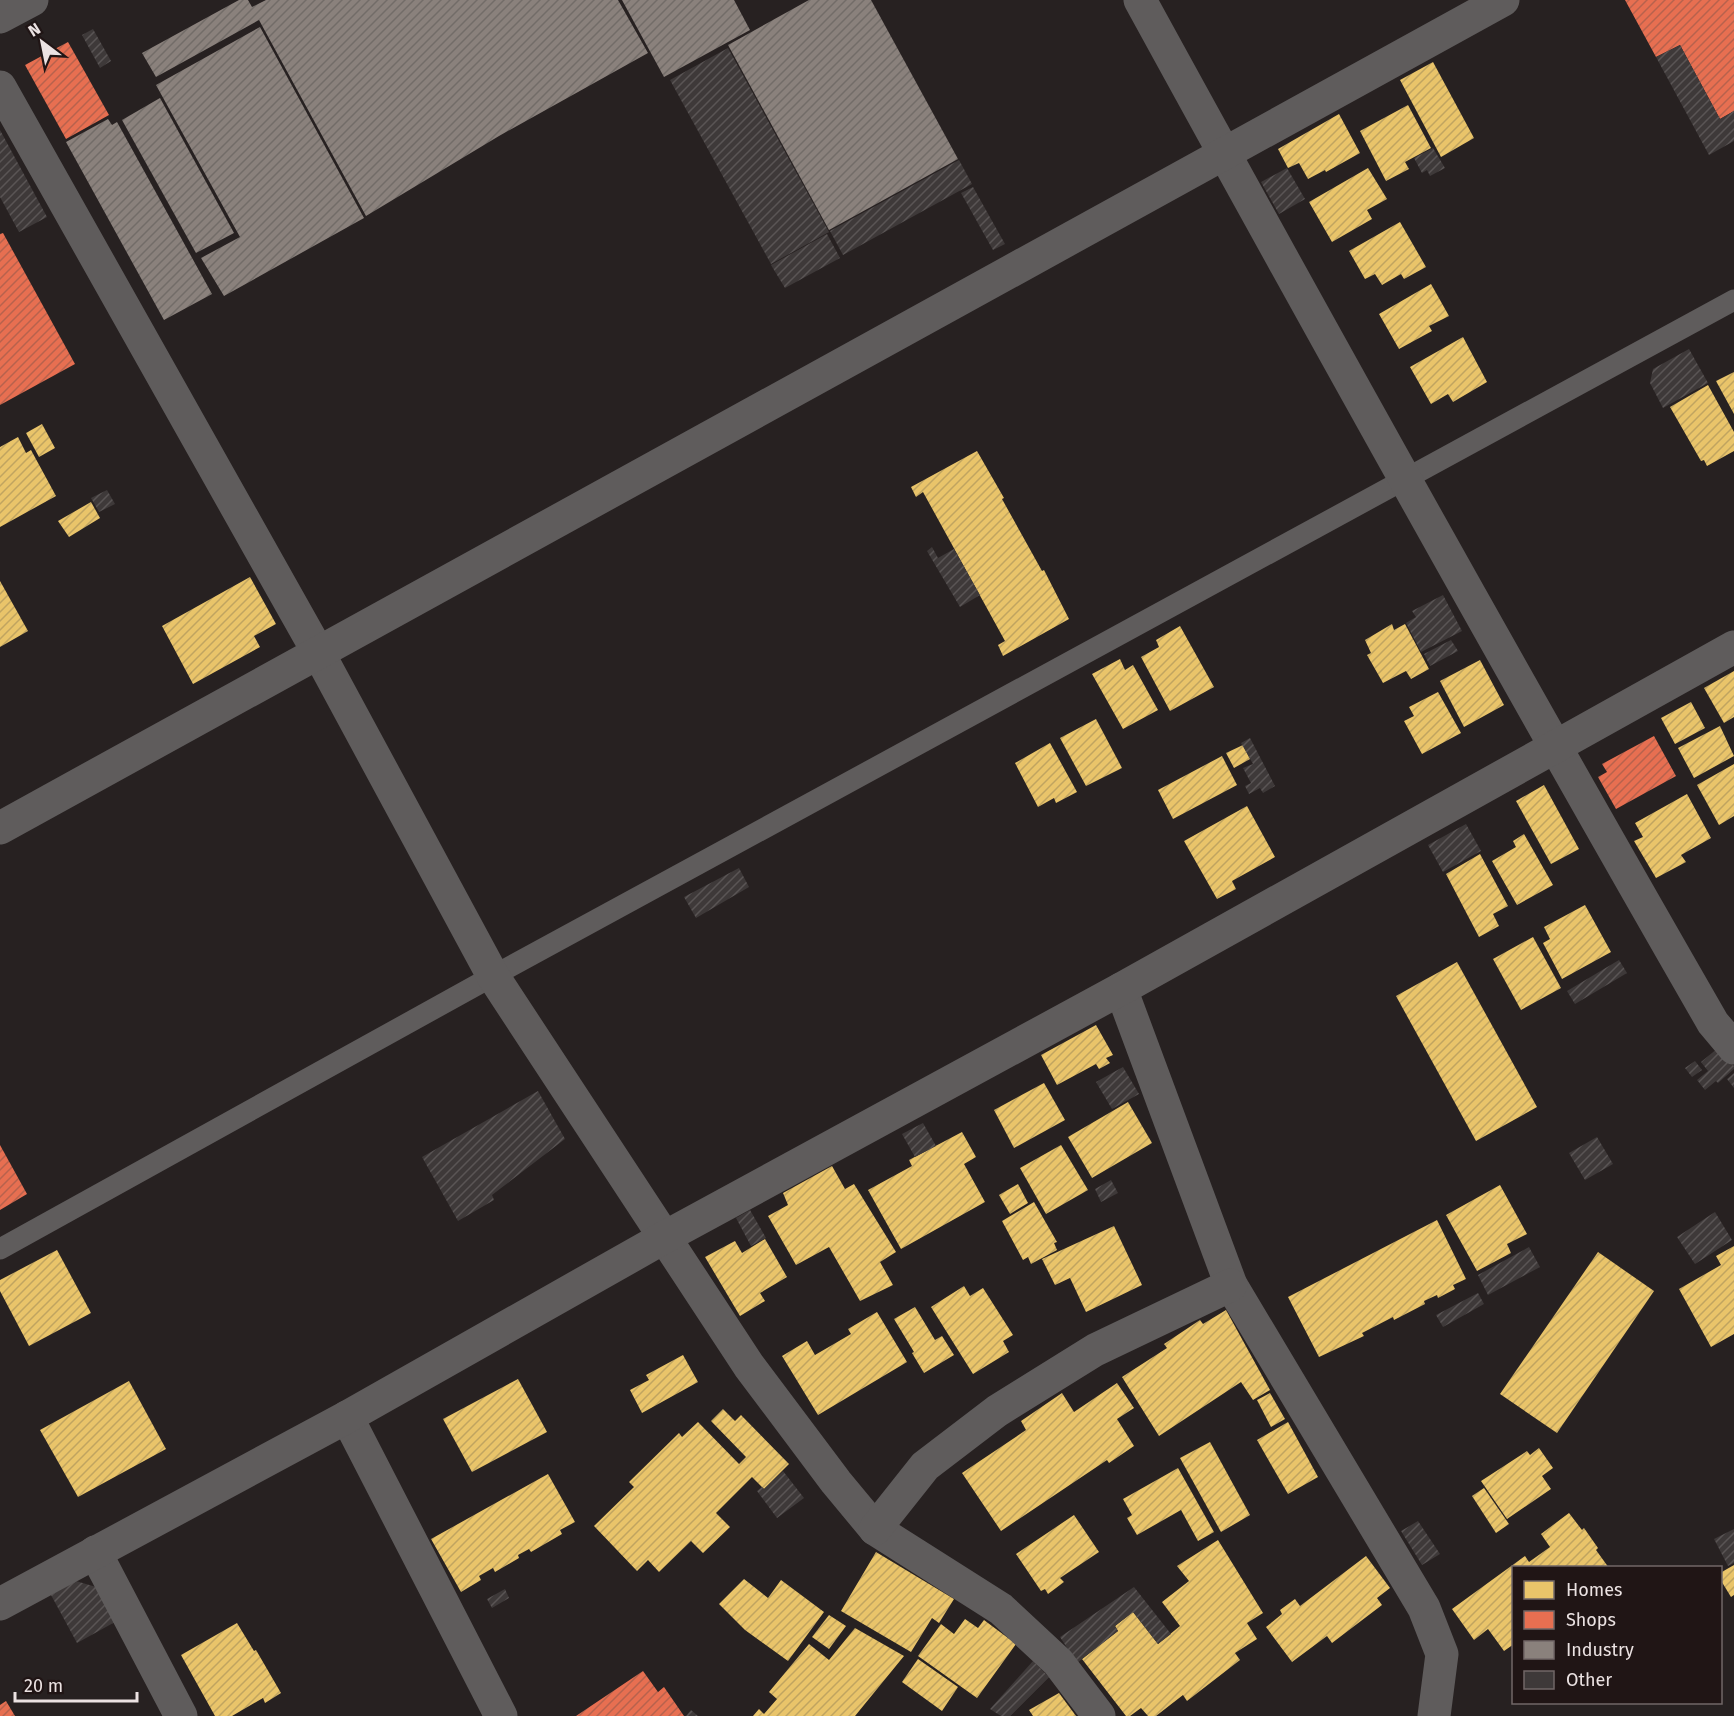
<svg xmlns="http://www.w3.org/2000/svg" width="1734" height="1716" viewBox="0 0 1734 1716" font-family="'Fira Sans',sans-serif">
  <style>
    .homes { fill: url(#homes-hatch) }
    .shops { fill: url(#shops-hatch) }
    .industry { fill: url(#industry-hatch) }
    .building { fill: url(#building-hatch) }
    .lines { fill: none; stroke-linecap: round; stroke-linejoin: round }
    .service { stroke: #5f5c5c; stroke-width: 21 }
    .minor { stroke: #5f5c5c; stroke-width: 33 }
  </style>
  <defs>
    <pattern id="homes-hatch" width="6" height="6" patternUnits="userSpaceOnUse" patternTransform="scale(1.5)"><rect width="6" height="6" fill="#e9c46a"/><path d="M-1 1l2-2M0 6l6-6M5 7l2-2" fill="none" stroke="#c0a460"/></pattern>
    <pattern id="shops-hatch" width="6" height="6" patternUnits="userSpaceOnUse" patternTransform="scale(1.5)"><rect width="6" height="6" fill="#e76f51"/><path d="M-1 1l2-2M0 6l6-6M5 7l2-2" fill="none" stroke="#b7624d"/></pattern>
    <pattern id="industry-hatch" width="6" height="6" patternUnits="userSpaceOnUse" patternTransform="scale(1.5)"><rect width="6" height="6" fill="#8a817c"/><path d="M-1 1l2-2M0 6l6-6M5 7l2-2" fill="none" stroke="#726c68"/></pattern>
    <pattern id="building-hatch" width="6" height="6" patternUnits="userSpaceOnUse" patternTransform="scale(1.5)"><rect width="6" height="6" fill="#3e3939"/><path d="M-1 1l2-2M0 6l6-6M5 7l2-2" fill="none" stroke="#5a5555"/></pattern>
  </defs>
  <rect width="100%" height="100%" fill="#272121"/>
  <g class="homes">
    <polygon points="1433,62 1474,138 1441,157 1400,80"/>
    <polygon points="1408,105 1431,148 1405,162 1409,169 1386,181 1360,131"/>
    <polygon points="1339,114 1360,153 1326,172 1325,170 1308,179 1299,163 1288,168 1278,149"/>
    <polygon points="1368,168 1387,199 1367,210 1372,219 1332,242 1309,202"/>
    <polygon points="1400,222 1426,267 1404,279 1401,274 1382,285 1375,274 1365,279 1349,251"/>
    <polygon points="1431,284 1449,316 1429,326 1432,331 1399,349 1379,314"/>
    <polygon points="1463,337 1487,382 1453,402 1448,394 1431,404 1410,367"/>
    <polygon points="1734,372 1734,414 1716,381"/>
    <polygon points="1708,385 1734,432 1734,451 1707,466 1704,460 1701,461 1670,407"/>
    <polygon points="42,424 55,448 39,457 26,433"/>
    <polygon points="18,437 26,453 31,450 56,496 0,527 0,447"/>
    <polygon points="977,451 1004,498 1002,499 1042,571 1044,570 1069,619 1003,656 998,645 1005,641 923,492 916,497 911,487"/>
    <polygon points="91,502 100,518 69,537 58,521"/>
    <polygon points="250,577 276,624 254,636 260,647 193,684 162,626"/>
    <polygon points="0,581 28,631 0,647"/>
    <polygon points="1392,624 1394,630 1405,624 1429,669 1411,679 1406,671 1383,683 1367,655 1371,653 1365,640"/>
    <polygon points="1180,626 1214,687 1170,711 1141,657 1159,647 1156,640"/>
    <polygon points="1120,659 1125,670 1133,665 1158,710 1123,729 1092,674"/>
    <polygon points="1480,660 1504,705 1464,727 1440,681"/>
    <polygon points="1734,671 1734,717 1724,723 1704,688"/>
    <polygon points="1438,692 1461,733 1422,754 1404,721 1414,716 1409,707"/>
    <polygon points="1691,702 1705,728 1675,744 1661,718"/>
    <polygon points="1096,719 1122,768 1086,786 1060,738"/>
    <polygon points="1720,726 1734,756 1694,778 1678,748"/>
    <polygon points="1050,743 1077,792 1056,803 1054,798 1038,807 1015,763"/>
    <polygon points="1243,745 1250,759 1234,768 1226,753"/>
    <polygon points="1222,756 1237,785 1173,819 1158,790"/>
    <polygon points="1734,764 1734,816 1719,825 1697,785"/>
    <polygon points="1544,785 1579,849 1551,864 1516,801"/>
    <polygon points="1687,794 1711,838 1681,855 1686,862 1656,878 1634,841 1643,837 1635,823"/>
    <polygon points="1247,806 1275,857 1232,881 1236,889 1217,899 1184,841"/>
    <polygon points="1524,834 1553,885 1517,905 1492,861 1516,847 1513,841"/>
    <polygon points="1480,854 1508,906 1493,914 1499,926 1479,937 1446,874"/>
    <polygon points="1585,905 1611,952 1562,979 1543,943 1550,939 1544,927"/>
    <polygon points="1533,937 1561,988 1521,1010 1493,959"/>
    <polygon points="1457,962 1537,1107 1476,1141 1396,996"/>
    <polygon points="1096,1025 1113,1055 1106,1058 1110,1063 1099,1069 1096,1064 1057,1085 1041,1055"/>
    <polygon points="1044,1083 1065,1120 1014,1148 994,1110"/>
    <polygon points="1128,1102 1152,1143 1092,1178 1068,1137"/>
    <polygon points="962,1132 976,1157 964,1164 985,1202 901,1249 868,1190 912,1166 909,1160"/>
    <polygon points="1061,1145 1088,1190 1046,1214 1020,1168"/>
    <polygon points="832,1166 845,1189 854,1184 896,1252 880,1262 893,1285 860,1301 829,1247 796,1265 768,1216 788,1205 783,1193"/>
    <polygon points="1018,1184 1028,1203 1010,1214 999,1195"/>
    <polygon points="1500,1185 1527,1234 1507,1244 1511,1253 1477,1271 1446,1215"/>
    <polygon points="1034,1202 1057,1242 1054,1243 1057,1250 1031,1264 1028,1257 1023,1260 1002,1221"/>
    <polygon points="1437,1220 1466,1279 1453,1285 1455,1289 1438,1298 1437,1295 1424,1301 1425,1304 1394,1320 1393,1317 1362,1333 1364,1336 1319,1357 1288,1297"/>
    <polygon points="1114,1226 1142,1285 1086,1312 1070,1278 1055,1285 1042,1259"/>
    <polygon points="765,1239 787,1277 760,1293 765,1301 740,1316 705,1257 735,1241 742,1253"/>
    <polygon points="1734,1246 1734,1334 1711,1347 1679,1289 1721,1265 1716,1256"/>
    <polygon points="57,1250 91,1313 29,1346 0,1291 0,1280"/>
    <polygon points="1598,1252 1654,1291 1557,1433 1500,1394"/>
    <polygon points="964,1286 970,1296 983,1288 1013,1335 1003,1341 1009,1352 973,1374 931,1307"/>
    <polygon points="915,1307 935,1340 942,1336 954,1355 924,1373 912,1353 914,1352 894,1319"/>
    <polygon points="1226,1310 1270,1390 1253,1400 1241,1382 1159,1436 1122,1377 1167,1348 1164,1344 1200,1320 1203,1324"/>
    <polygon points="877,1312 907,1362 818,1415 782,1356 807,1341 815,1355 851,1334 848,1329"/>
    <polygon points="683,1355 698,1382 642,1413 630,1390 649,1380 646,1375"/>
    <polygon points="518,1379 547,1432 472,1472 443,1419"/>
    <polygon points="129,1381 166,1449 78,1497 40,1430"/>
    <polygon points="1117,1383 1134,1408 1117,1419 1134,1446 1109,1463 1107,1460 1001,1531 962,1473 1026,1430 1021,1421 1062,1393 1074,1412"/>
    <polygon points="1270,1393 1285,1419 1271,1427 1257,1400"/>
    <polygon points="723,1409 735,1421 741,1415 789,1464 764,1489 752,1477 716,1513 730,1527 703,1553 691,1541 659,1572 648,1560 637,1571 594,1526 634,1487 629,1482 679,1433 682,1437 698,1422 739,1464 746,1457 711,1421"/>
    <polygon points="1288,1422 1318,1477 1288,1494 1257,1440"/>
    <polygon points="1210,1442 1250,1515 1221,1532 1180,1458"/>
    <polygon points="1539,1448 1553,1468 1542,1476 1551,1489 1507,1519 1481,1481 1527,1451 1530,1455"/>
    <polygon points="1178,1468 1214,1532 1198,1541 1181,1510 1137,1535 1127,1518 1132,1515 1123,1499"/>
    <polygon points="548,1474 575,1522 560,1530 562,1534 531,1552 529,1549 518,1555 519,1558 495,1572 493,1568 479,1576 481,1580 461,1592 431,1539"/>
    <polygon points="1484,1488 1509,1524 1496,1533 1472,1496"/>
    <polygon points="1569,1513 1582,1530 1584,1528 1598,1548 1596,1550 1609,1568 1514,1568 1514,1644 1504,1651 1488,1629 1474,1640 1452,1609 1525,1556 1529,1562 1550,1547 1541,1534"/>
    <polygon points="1074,1515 1099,1552 1060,1578 1064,1582 1048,1594 1045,1589 1041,1591 1016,1554"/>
    <polygon points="1218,1540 1263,1613 1247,1623 1257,1639 1235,1653 1240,1660 1187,1701 1183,1695 1156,1716 1148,1716 1141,1708 1130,1716 1126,1716 1082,1659 1118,1631 1115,1626 1133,1612 1158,1644 1180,1626 1162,1602 1189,1581 1177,1566"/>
    <polygon points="876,1552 954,1599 939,1623 932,1618 911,1652 841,1611"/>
    <polygon points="1366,1556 1390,1588 1377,1598 1382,1605 1332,1643 1327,1636 1292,1662 1266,1627 1282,1614 1280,1610 1295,1599 1300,1606"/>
    <polygon points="1734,1565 1734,1595 1731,1597 1720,1579 1720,1573"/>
    <polygon points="744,1579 768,1598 781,1580 824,1612 788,1661 745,1630 719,1604"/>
    <polygon points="829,1615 846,1626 829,1649 812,1637"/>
    <polygon points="965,1619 978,1628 984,1620 1016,1644 977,1698 918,1656 941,1624 954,1634"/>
    <polygon points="237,1623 254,1651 256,1650 281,1693 265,1703 263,1698 232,1716 215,1716 181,1655"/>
    <polygon points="855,1628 904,1656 855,1716 753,1716 759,1709 764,1714 777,1699 769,1692 809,1644 829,1660"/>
    <polygon points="918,1659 958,1687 942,1711 902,1682"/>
    <polygon points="1059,1693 1076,1716 1033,1716 1029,1710"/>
  </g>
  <g class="shops">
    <polygon points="1625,0 1734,0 1734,111 1720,119 1680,45 1656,57"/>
    <polygon points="68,42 109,115 66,139 25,65"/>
    <polygon points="3,233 75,364 0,405 0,234"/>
    <polygon points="1654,736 1676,776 1616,809 1598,777 1607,772 1602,764"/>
    <polygon points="0,1145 27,1194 0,1210"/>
    <polygon points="643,1671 658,1692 664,1687 684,1716 576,1716"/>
    <polygon points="6,1701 15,1716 0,1716 0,1705"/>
  </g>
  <g class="industry">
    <polygon points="239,0 248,0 252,7 266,0 618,0 648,53 499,136 366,216 259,20 156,77 142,53"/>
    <polygon points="622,0 734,0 750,30 664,77"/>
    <polygon points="809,0 871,0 958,159 829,230 728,45"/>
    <polygon points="260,27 364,218 224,296 201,258 240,237 156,85"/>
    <polygon points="160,98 234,233 196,253 122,120"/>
    <polygon points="108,119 112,125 117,122 212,294 164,320 66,142"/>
  </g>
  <g class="building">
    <polygon points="93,29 111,61 100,68 82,35"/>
    <polygon points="1680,45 1720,119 1734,111 1734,141 1709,155 1656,57"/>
    <polygon points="728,48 829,232 771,264 670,80"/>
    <polygon points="0,130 47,217 19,232 0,197"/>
    <polygon points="1433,148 1445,168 1430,176 1427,170 1422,173 1414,158"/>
    <polygon points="959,160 972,184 843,255 830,231"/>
    <polygon points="1287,168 1305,199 1279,214 1261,182"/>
    <polygon points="973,187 1005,244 993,250 961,193"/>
    <polygon points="827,234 840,258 785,288 771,265"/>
    <polygon points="1689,349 1708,383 1663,408 1650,383 1653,369"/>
    <polygon points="107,490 115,504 99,512 91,498"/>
    <polygon points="932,547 938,558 954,549 980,595 960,607 927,551"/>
    <polygon points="1443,595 1462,631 1421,652 1406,623 1416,617 1412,611"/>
    <polygon points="1451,640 1458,651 1430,666 1424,654"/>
    <polygon points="1250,738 1275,786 1263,793 1260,788 1249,794 1245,786 1251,783 1243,768 1253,764 1241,743"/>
    <polygon points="1466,824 1481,851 1443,872 1428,845"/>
    <polygon points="739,868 749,887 696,918 684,897"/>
    <polygon points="1619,960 1627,973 1575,1004 1567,991"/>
    <polygon points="1718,1048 1734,1066 1734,1069 1718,1083 1716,1081 1705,1090 1697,1080 1708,1071 1701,1062"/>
    <polygon points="1695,1061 1702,1070 1692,1077 1685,1068"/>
    <polygon points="1123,1067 1139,1094 1112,1109 1096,1082"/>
    <polygon points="1734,1073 1734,1088 1727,1079"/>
    <polygon points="538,1091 565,1139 492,1195 494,1200 458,1221 422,1157"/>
    <polygon points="923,1123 936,1146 915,1157 902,1134"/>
    <polygon points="1597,1137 1613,1164 1585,1180 1569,1153"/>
    <polygon points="1111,1180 1118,1193 1101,1202 1095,1189"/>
    <polygon points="750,1210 766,1238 751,1246 736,1218"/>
    <polygon points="1715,1212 1732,1240 1695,1264 1677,1237"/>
    <polygon points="1529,1247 1540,1267 1488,1295 1478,1275"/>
    <polygon points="1478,1293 1484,1304 1443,1327 1436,1315"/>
    <polygon points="783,1471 804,1498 777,1518 757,1491 762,1487 764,1489"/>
    <polygon points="1418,1521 1440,1554 1422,1565 1401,1531"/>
    <polygon points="1734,1529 1734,1563 1728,1566 1714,1539"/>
    <polygon points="76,1581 96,1587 115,1622 77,1643 51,1595"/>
    <polygon points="1134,1587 1171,1634 1158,1644 1133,1612 1115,1626 1118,1631 1077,1663 1060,1637"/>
    <polygon points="505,1589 509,1598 492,1608 487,1599"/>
    <polygon points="1033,1661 1049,1677 1010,1716 1001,1716 990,1709"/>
    <polygon points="691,1710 698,1716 686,1716"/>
  </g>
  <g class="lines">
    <polyline class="service" points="0,1249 493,976 1734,300"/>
    <g class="minor">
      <path d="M 1140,0 C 1328,343 1518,684 1713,1023 L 1734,1048"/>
      <polyline points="0,17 32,0"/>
      <polyline points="0,87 318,652 493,976 749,1366 836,1482 875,1529 1001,1609 1058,1662 1099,1716"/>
      <polyline points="0,828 1503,0"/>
      <polyline points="1121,989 1231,1285 1424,1608 1442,1654 1434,1716"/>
      <polyline points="347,1417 501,1716"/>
      <polyline points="875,1529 925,1466 997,1411 1095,1350 1231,1285"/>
      <polyline points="95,1552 181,1716"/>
      <polyline points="0,1604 347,1417 665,1237 1121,989 1734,647"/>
    </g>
  </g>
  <rect x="1512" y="1566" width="210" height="138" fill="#201515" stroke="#716767" stroke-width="1.5"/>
  <rect x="1524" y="1581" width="30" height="18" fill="#e9c46a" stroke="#716767" stroke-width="1.5"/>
  <text x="1566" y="1596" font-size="18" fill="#ebe2e2">Homes</text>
  <rect x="1524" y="1611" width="30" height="18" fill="#e76f51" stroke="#716767" stroke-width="1.5"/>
  <text x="1566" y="1626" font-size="18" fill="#ebe2e2">Shops</text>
  <rect x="1524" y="1641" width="30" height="18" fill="#8a817c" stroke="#716767" stroke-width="1.5"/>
  <text x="1566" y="1656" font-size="18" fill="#ebe2e2">Industry</text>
  <rect x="1524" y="1671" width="30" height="18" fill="#3e3939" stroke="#716767" stroke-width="1.5"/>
  <text x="1566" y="1686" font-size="18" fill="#ebe2e2">Other</text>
  <g transform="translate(42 42) rotate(328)" stroke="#201515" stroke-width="4.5" paint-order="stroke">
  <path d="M0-4.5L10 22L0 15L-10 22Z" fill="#ebe2e2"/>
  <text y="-9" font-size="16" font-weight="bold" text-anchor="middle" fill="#ebe2e2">N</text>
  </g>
  <path d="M15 1692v9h122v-9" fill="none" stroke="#ebe2e2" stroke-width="3"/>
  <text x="24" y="1692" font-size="18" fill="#ebe2e2" stroke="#201515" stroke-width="4.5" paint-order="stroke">20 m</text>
</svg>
